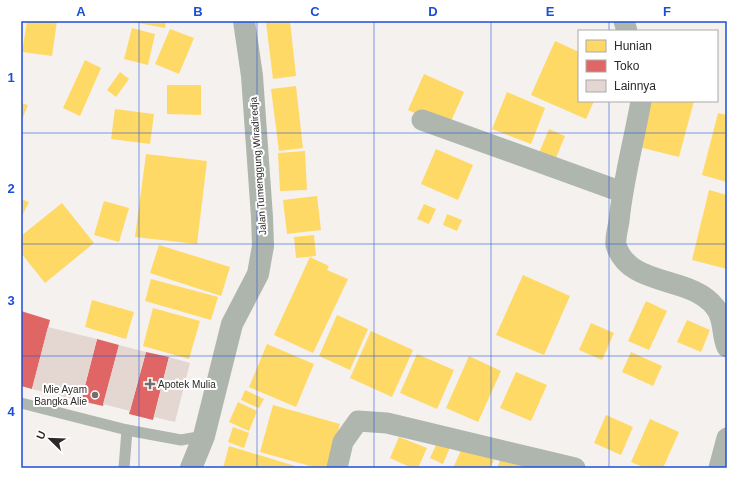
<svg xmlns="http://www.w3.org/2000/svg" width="748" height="489" viewBox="0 0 748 489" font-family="Helvetica,sans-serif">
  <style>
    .homes { fill: #ffd966 }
    .shops { fill: #e06666 }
    .building { fill: #e4d7d2 }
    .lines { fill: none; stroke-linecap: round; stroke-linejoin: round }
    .lane { stroke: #aeb6ae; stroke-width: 11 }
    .street { stroke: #aeb6ae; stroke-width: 21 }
    .secondary { stroke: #adb5ac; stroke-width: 22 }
    .grid { fill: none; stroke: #1d4ed8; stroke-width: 1; stroke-opacity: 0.55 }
    .poi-dot { fill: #726f6e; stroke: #fff; stroke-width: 1.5 }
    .labels { text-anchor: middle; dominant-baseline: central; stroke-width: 4; stroke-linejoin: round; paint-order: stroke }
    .street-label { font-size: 10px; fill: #2c2928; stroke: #fff }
    .poi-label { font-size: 10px; fill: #2c2928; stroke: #fff; text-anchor: start }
    .neatline { fill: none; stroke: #1d4ed8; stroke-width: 1.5 }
    .grid-label { font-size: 13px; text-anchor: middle; font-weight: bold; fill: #1d4ed8 }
  </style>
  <rect width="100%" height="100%" fill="#f5f1ef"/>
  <g class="homes">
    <polygon points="27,21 57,21 52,56 22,52"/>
    <polygon points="128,21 166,21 165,28"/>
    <polygon points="277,21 290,21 296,76 273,79 266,22"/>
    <polygon points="132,28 155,34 148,65 124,59"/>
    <polygon points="170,29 194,38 179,74 155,64"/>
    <polygon points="555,41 579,52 579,101 594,101 586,119 531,95"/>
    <polygon points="85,60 101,68 80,116 63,108"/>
    <polygon points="120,72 129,79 116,97 107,90"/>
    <polygon points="424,74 464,92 448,128 408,110"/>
    <polygon points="167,85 201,85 201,115 167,114"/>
    <polygon points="296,86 303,148 279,151 271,89"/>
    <polygon points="507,92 545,108 531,144 492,129"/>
    <polygon points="651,101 694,101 679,157 639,147"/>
    <polygon points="21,103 28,105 21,122"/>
    <polygon points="115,109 154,114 150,144 111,139"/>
    <polygon points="718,113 727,115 727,182 702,175"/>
    <polygon points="549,129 565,136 555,160 539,153"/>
    <polygon points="436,149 473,165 458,200 421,184"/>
    <polygon points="305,151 307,190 280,191 278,153"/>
    <polygon points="146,154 207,161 197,244 135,237"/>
    <polygon points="709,190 727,195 727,269 692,260"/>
    <polygon points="317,196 321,230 287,234 283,200"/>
    <polygon points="21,199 29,202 21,218"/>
    <polygon points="104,201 129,208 119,242 94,235"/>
    <polygon points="62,203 94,243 45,283 21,253 21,236"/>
    <polygon points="424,204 436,209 429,224 417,219"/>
    <polygon points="447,214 462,220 457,231 443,225"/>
    <polygon points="314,235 316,256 296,258 294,237"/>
    <polygon points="159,245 230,267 221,296 150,273"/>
    <polygon points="310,257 329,266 327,270 348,279 313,353 274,335"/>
    <polygon points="523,275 570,296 544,355 496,335"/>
    <polygon points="151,279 218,297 211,320 145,301"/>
    <polygon points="92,300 134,312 126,339 85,327"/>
    <polygon points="646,301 667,311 649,350 628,341"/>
    <polygon points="153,308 200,321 189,359 143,346"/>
    <polygon points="337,315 368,329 350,370 319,356"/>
    <polygon points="687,320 710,330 701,352 677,342"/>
    <polygon points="591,323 614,333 602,360 579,350"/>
    <polygon points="371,331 413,350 392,397 350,378"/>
    <polygon points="267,344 314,364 296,407 249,387"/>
    <polygon points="631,352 662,366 653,386 622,372"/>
    <polygon points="417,354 454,370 437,409 400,393"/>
    <polygon points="469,356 501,371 478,422 446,408"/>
    <polygon points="516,372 547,385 531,421 500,408"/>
    <polygon points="245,390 264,399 259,408 241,400"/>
    <polygon points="238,402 257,411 249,431 229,422"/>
    <polygon points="273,405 340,424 328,468 317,468 260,452"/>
    <polygon points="606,415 633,427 621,455 594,443"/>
    <polygon points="650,419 679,432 663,468 645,468 631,462"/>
    <polygon points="233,427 249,433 244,448 228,442"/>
    <polygon points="399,437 427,448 418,468 412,468 390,458"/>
    <polygon points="439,439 451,445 443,464 430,458"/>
    <polygon points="229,446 302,468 223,468"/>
    <polygon points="463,446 494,460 490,468 453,468"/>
    <polygon points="503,453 531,468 497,468"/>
  </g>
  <g class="shops">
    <polygon points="21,311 50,320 32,389 21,386"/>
    <polygon points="97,339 119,345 103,406 81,401"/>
    <polygon points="146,352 169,357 153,420 129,414"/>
  </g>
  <g class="building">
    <polygon points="48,327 97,339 81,401 32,389"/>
    <polygon points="119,345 146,352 130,411 103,404"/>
    <polygon points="169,357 190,363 175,422 154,417"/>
  </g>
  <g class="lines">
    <g class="lane">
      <polyline points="21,403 127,430 124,468"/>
      <polyline points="127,430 181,440 204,436"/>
    </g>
    <g class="street">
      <polyline points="624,21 627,31"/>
      <path d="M 641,101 C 634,141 623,180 619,221 C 618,228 615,238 616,245 C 629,288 691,275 715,307 C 725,319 721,334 727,347"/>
      <polyline points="422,120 622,192"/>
      <polyline points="337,468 343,442 358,421 387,423 575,468"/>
      <polyline points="719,468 727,438"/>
    </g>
    <polyline class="secondary" points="191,468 204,436 232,324 258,274 263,246 262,217 252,76 244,21"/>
  </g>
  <path class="grid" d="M 139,21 L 139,468M 257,21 L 257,468M 374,21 L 374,468M 491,21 L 491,468M 609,21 L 609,31M 609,101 L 609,468M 21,133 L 727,133M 21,244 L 727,244M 21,356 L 727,356"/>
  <g class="poi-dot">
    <path d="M148 378h4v4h4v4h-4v4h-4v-4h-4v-4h4z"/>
    <circle cx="95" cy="395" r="4"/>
  </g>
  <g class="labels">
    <g class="street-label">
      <text transform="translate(258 166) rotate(-94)">Jalan Tumenggung Wiradiredja</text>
    </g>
    <g class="poi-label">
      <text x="158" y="384">Apotek Mulia</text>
      <text x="87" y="389" text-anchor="end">Mie Ayam<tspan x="87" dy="12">Bangka Alie</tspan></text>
    </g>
  </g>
  <rect width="748" height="489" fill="none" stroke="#ffffff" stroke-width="44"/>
  <rect x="578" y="30" width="140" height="72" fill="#ffffff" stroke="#aba9a9"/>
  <rect x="586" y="40" width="20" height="12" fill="#ffd966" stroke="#aba9a9"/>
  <text x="614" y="50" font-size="12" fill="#2c2928">Hunian</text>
  <rect x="586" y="60" width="20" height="12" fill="#e06666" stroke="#aba9a9"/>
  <text x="614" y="70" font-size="12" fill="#2c2928">Toko</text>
  <rect x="586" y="80" width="20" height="12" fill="#e4d7d2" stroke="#aba9a9"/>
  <text x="614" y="90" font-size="12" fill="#2c2928">Lainnya</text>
  <g transform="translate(50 439) rotate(293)" stroke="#ffffff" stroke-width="3" paint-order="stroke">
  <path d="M0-3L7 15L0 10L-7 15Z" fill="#2c2928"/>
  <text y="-6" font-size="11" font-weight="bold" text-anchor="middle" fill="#2c2928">U</text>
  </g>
  <rect x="22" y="22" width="704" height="445" class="neatline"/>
  <g class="grid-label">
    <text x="81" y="16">A</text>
    <text x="198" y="16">B</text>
    <text x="315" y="16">C</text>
    <text x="433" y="16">D</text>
    <text x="550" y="16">E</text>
    <text x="667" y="16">F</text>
    <text x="11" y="82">1</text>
    <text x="11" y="193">2</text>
    <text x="11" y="305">3</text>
    <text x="11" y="416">4</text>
  </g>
</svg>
